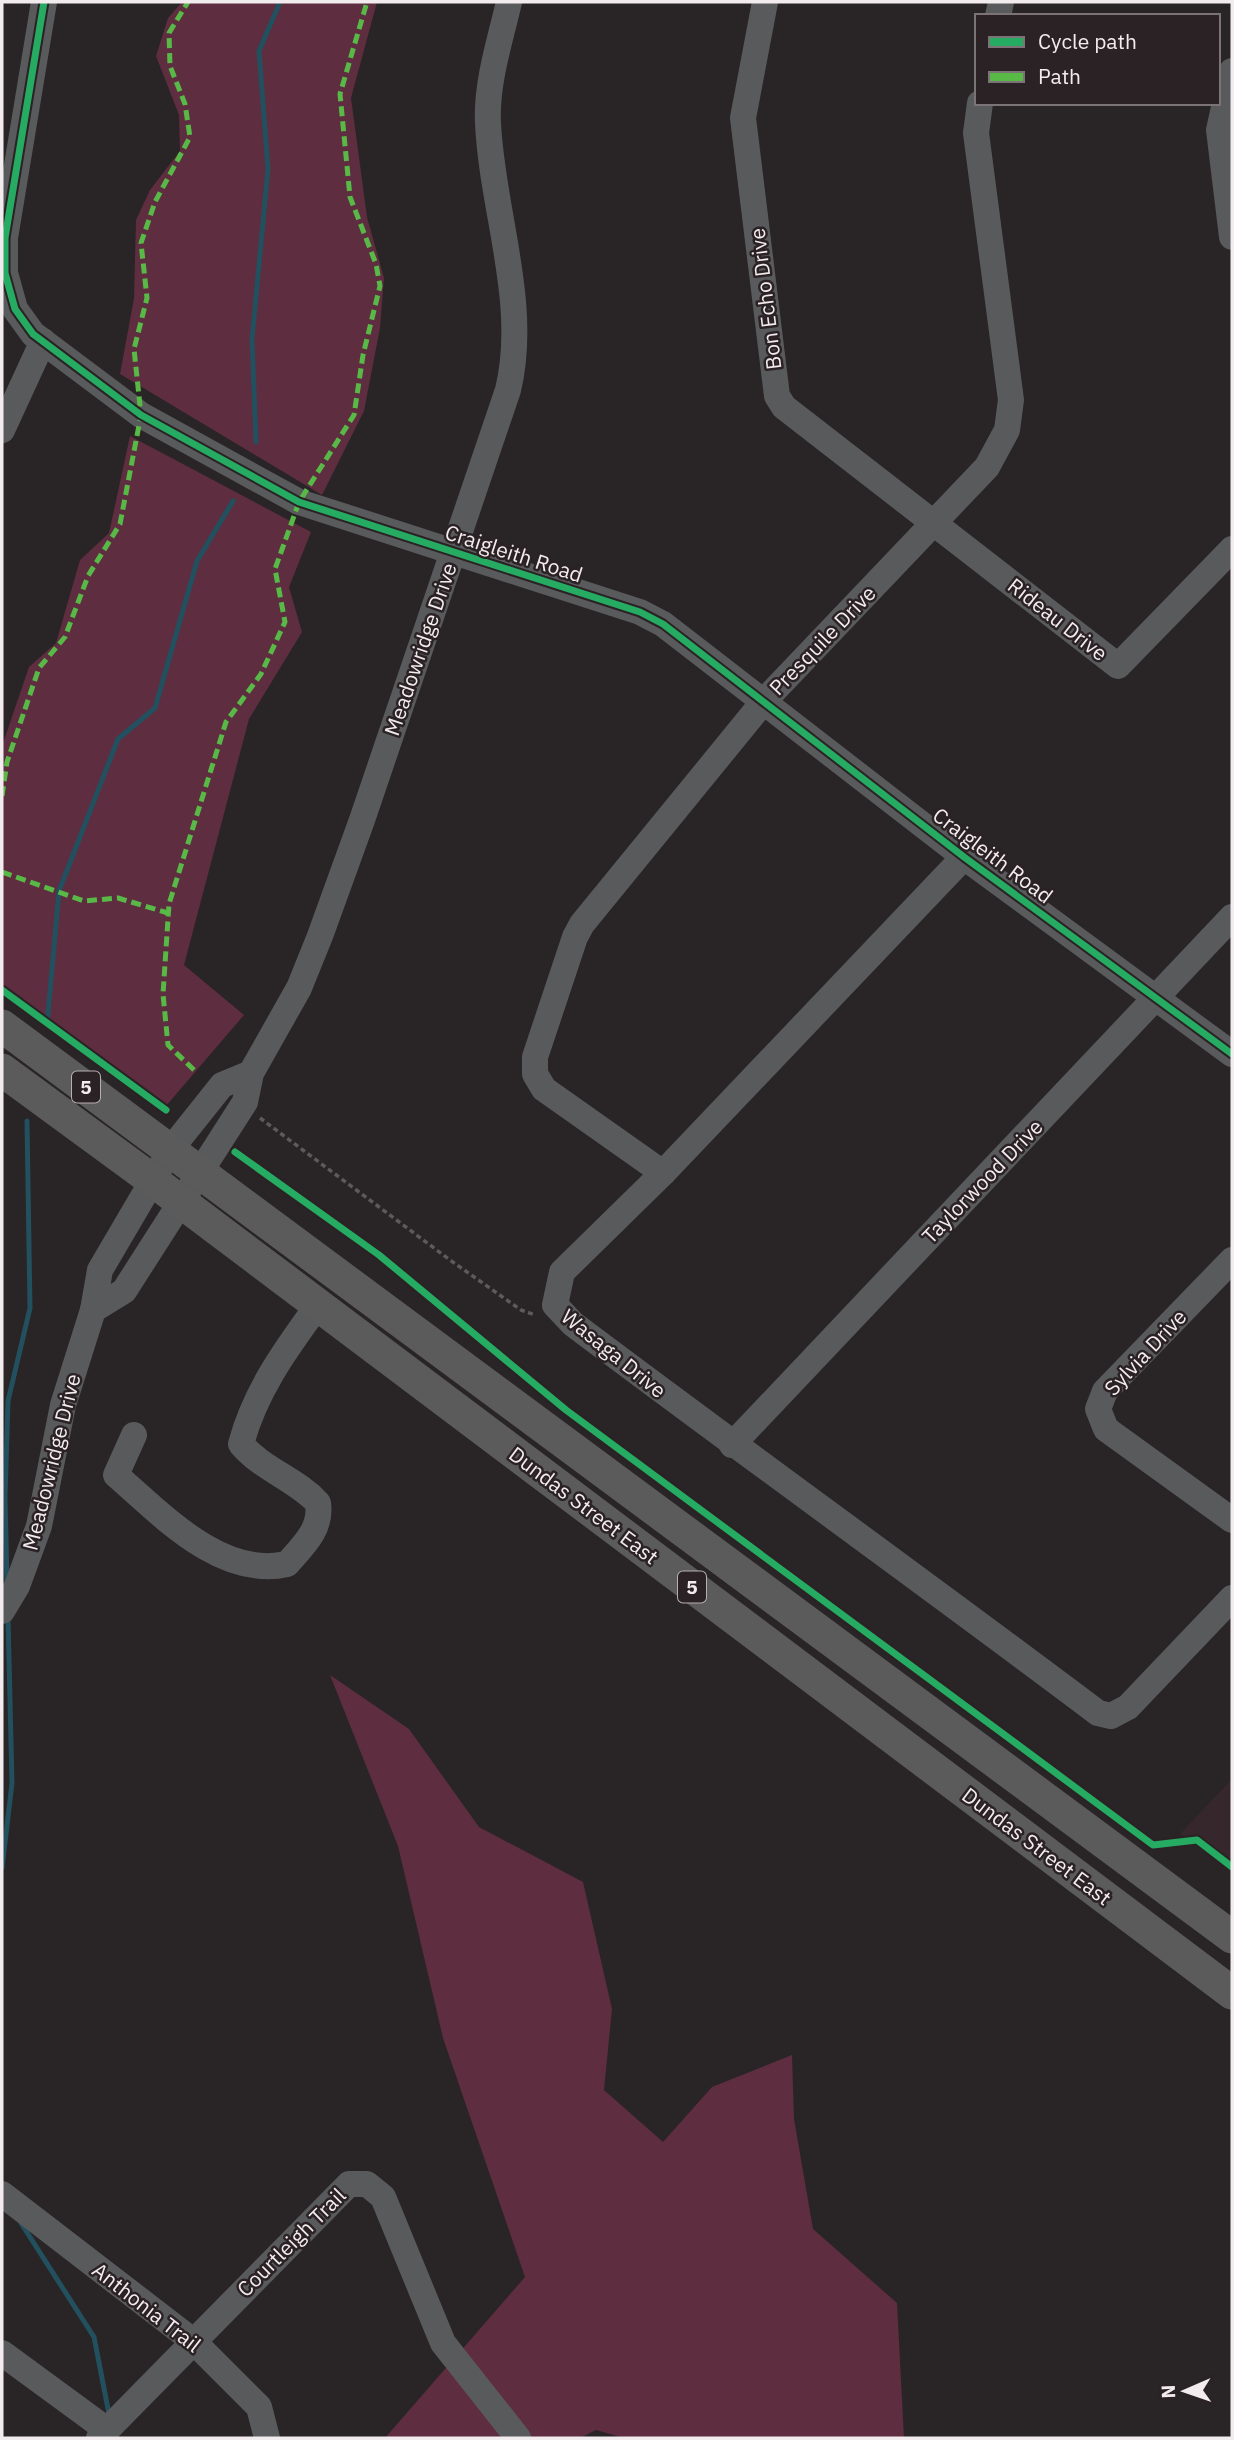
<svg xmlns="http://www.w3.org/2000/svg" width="1234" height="2440" viewBox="0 0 1234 2440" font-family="'IBM Plex Sans',sans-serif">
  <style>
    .built { fill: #36272c }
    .green { fill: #5e2d40 }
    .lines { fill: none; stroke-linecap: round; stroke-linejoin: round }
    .stream { stroke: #22505e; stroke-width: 5 }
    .path { stroke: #5b5a5c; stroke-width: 3.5; stroke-dasharray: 5 3.5; stroke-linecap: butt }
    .minor { stroke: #595a5c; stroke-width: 26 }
    .major { stroke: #5b5b5c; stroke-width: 33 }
    .quiet { stroke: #58b947; stroke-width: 5; stroke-dasharray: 10 5; stroke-linecap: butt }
    .cycleway-casing { stroke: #2b2225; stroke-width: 11 }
    .cycleway { stroke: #26ab63; stroke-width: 7 }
    .labels { text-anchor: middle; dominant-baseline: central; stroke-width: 5; stroke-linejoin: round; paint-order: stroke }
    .shield { fill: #2b2225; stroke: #b7afb2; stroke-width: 2 }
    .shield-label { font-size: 19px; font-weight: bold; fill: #f3ecee }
    .street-label { font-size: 21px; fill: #f3ecee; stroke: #2b2225 }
  </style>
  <rect width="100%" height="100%" fill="#292426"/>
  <polygon class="built" points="1232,1779 1232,1873 1180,1834"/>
  <g class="green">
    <polygon points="182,2 377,2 351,98 367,217 384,278 380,328 364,411 322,495 120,374 134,298 136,220 150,190 180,151 179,115 156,56 168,18"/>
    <polygon points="130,436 311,532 289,587 302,632 249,719 184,965 244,1015 166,1106 2,986 2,746 29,667 56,643 80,560 109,533"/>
    <polygon points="330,1675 409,1729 479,1827 583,1882 612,2009 604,2090 663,2142 712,2087 792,2055 794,2119 813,2229 897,2303 904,2438 624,2438 596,2430 580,2438 385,2438 525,2277 443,2038 398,1846"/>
  </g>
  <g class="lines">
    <g class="stream">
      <polyline points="256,442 252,339 268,169 259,51 280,2"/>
      <polyline points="47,1025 59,891 118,739 155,708 197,561 233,501"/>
      <polyline points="7,1582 5,1497 8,1401 30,1308 27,1121"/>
      <polyline points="2,1868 12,1783 8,1617"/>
      <polyline points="21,2223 94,2337 109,2414"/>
    </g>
    <polyline class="path" points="260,1118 450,1260 521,1310 535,1315"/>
    <g class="minor">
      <polyline points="44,2 5,238 5,273 15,309 33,334 141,415 299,502 640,612 663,624 964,857 1232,1054"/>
      <polyline points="765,2 743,118 777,396 784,407 1118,666 1232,549"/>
      <polyline points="998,16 1001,2"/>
      <polyline points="1232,71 1219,130 1232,237"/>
      <polyline points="2,430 43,341"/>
      <path d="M 964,857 L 663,1173 L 562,1272 L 555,1305 L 573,1324 C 747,1455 924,1582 1098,1713 L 1111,1716 L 1128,1707 L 1232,1598"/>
      <polyline points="663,1173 544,1089 535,1074 535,1057 575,937 582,924 764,701 987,467 1007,430 1011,400 976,133 980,103"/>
      <polyline points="1232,1260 1105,1391 1098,1409 1106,1429 1232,1520"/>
      <path d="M 93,1310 L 124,1291 L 245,1102 L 251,1073 L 299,988 L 320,936 L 362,820 L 508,390 C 529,303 492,211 488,123 C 486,83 500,41 509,2"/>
      <path d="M 134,1435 L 116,1475 C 161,1514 221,1579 287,1564 C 303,1546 322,1529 318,1503 C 296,1479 263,1470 241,1444 C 255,1391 286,1349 318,1305"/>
      <polyline points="732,1445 1232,917"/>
      <polyline points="2,1611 17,1586 39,1526 63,1405 93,1310 100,1270 171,1149 222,1085 251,1073"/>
      <polyline points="2,2194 193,2341 259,2407 267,2438"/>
      <polyline points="2,2353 107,2430"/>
      <polyline points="99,2438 349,2184 367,2184 383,2197 443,2343 518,2438"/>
    </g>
    <g class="major">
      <polyline points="2,1026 1232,1937"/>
      <polyline points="2,1070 152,1180 1232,1993"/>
    </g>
    <g class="quiet">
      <polyline points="2,796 7,762 39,668 65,637 88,576 120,524 141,415 134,349 147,298 141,243 155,202 190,137 185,104 170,66 169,33 188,2"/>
      <polyline points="2,872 84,901 118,898 168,913"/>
      <polyline points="194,1070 168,1045 163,994 169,904 226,722 261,674 285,622 275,569 299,502 354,415 363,355 380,286 376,264 350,197 340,94 367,2"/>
    </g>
    <defs>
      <g id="cycleway">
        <polyline points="44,2 5,238 5,273 15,309 33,334 141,415 299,502 640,612 663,624 964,857 1232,1054"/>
        <polyline points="2,990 166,1110"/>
        <polyline points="235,1152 379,1255 566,1410 1153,1845 1197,1840 1232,1867"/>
      </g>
    </defs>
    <use href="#cycleway" class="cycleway-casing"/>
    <use href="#cycleway" class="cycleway"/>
  </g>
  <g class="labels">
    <g class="shield">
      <rect x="72" y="1071.5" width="28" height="31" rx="5"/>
      <rect x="678" y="1571.5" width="28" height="31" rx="5"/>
    </g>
    <g class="shield-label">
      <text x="86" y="1087">5</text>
      <text x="692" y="1587">5</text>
    </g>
    <g class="street-label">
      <text transform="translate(765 299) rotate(-97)">Bon Echo Drive</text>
      <text transform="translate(514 553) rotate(18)">Craigleith Road</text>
      <text transform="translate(1058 619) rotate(38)">Rideau Drive</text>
      <text transform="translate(822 640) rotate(-46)">Presquile Drive</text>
      <text transform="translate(420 649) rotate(-71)">Meadowridge Drive</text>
      <text transform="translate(993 855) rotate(37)">Craigleith Road</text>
      <text transform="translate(982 1181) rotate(-46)">Taylorwood Drive</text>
      <text transform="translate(1145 1352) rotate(-47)">Sylvia Drive</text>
      <text transform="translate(614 1353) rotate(39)">Wasaga Drive</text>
      <text transform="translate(51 1462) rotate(-76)">Meadowridge Drive</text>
      <text transform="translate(584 1505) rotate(37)">Dundas Street East</text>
      <text transform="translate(1037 1846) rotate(37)">Dundas Street East</text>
      <text transform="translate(291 2242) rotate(-45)">Courtleigh Trail</text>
      <text transform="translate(147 2307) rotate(38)">Anthonia Trail</text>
    </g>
  </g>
  <rect width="1234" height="2440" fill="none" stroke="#f3ecee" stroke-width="7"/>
  <rect x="975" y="14" width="245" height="91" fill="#2b2225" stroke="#7b7375" stroke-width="2"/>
  <rect x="989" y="37" width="35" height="10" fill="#26ab63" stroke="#7b7375" stroke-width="2"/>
  <text x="1038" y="49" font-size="21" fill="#f3ecee">Cycle path</text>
  <rect x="989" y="72" width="35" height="10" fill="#58b947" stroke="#7b7375" stroke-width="2"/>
  <text x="1038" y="84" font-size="21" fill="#f3ecee">Path</text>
  <g transform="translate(1185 2391) rotate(268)" stroke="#2b2225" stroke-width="5" paint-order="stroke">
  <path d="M0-5L12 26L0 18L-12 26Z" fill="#f3ecee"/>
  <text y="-10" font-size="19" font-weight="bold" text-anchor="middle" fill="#f3ecee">N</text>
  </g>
</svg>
